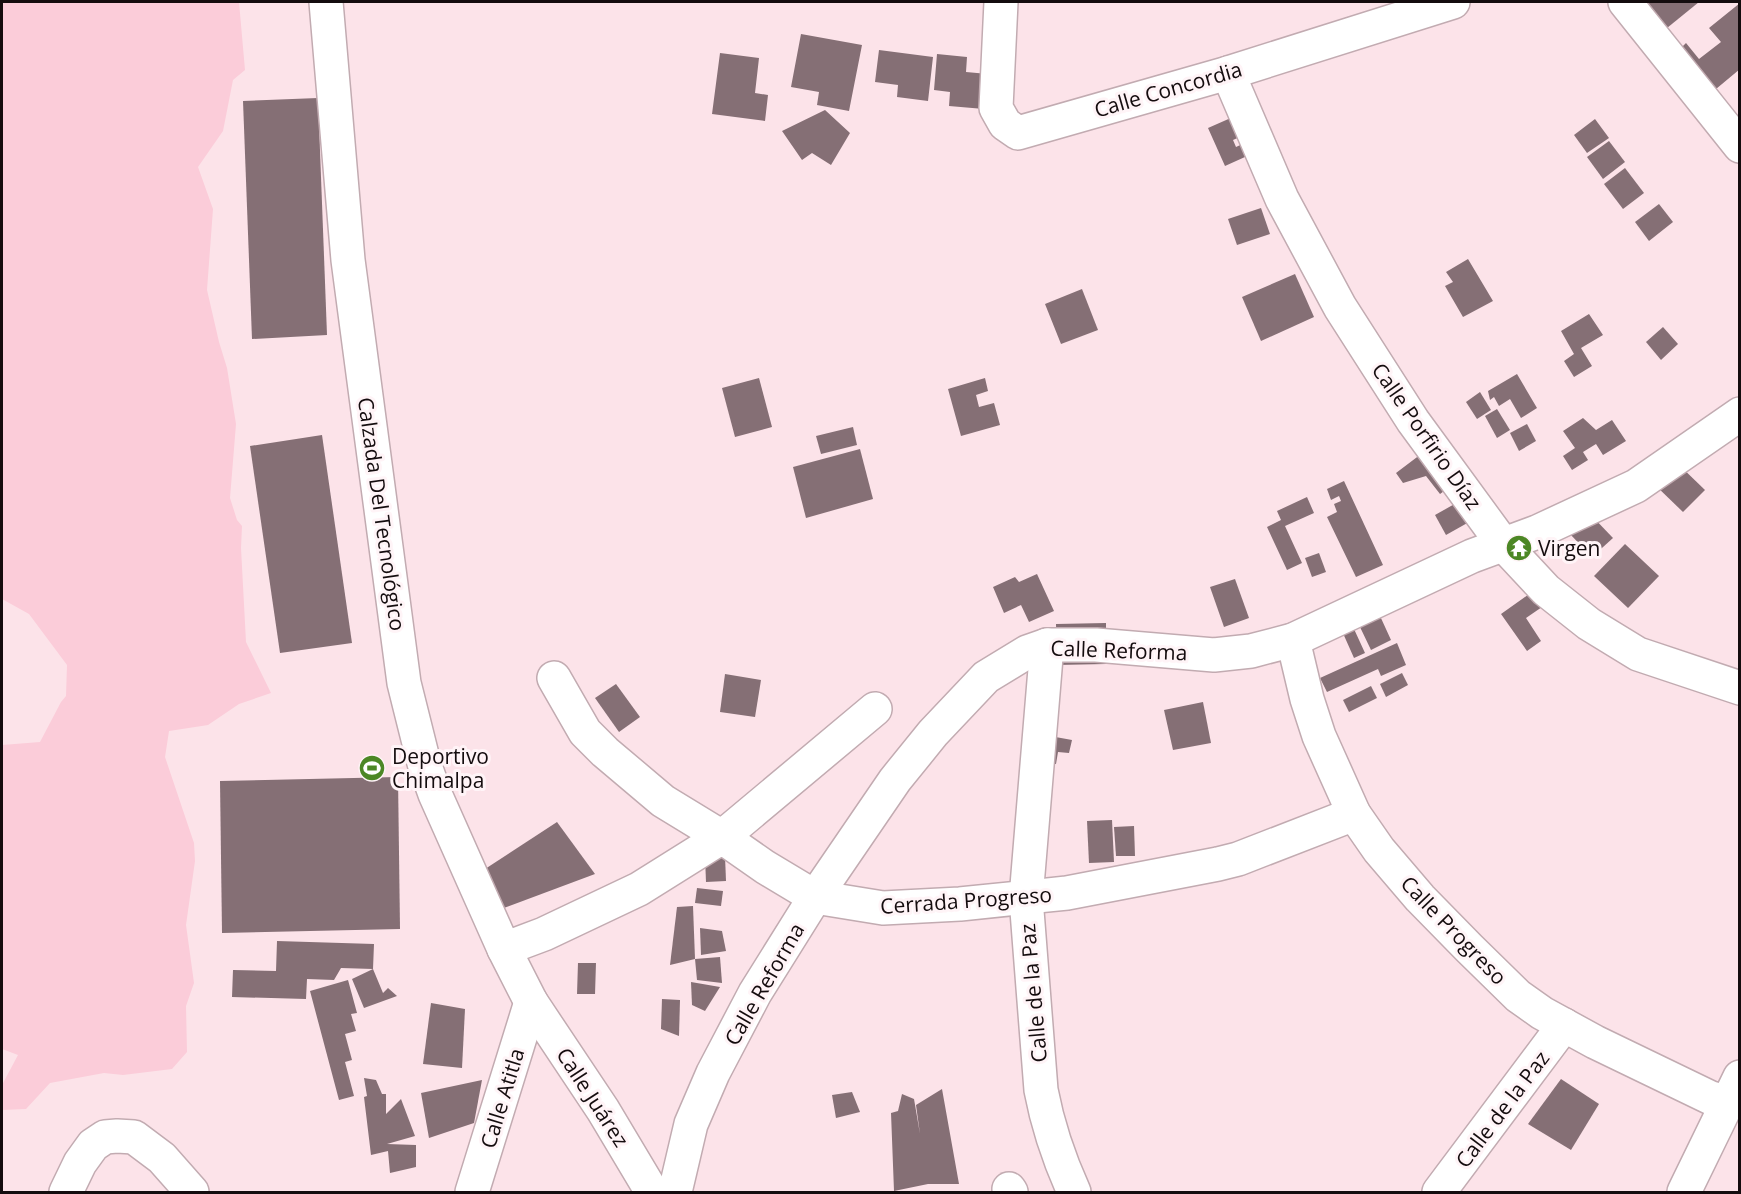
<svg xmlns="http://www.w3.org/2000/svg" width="1741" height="1194" viewBox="0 0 1741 1194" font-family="'Open Sans',sans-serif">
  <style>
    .green { fill: #fbccd9 }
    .building { fill: #856f75 }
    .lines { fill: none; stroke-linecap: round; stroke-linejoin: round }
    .minor-casing { stroke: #c2abb1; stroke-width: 36 }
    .secondary-casing { stroke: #c2abb1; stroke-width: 36 }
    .minor { stroke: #fff; stroke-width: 33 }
    .secondary { stroke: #fff; stroke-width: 33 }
    .labels { text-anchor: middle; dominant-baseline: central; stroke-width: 6; stroke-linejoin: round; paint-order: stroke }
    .street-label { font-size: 21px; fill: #140c0e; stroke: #fff4f7 }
    .poi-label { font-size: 21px; fill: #140c0e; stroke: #fff4f7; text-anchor: start }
  </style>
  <rect width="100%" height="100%" fill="#fce3e9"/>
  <polygon class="green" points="2,2 239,2 245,70 233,80 223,131 198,167 213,209 207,290 219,342 227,368 236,424 230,498 237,520 242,526 241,548 246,642 271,693 239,704 208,725 169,731 165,757 194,843 195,861 186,925 194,983 186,1006 187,1052 172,1069 123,1075 104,1073 50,1083 26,1109 2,1110 2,1085 18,1055 2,1049 2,745 40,742 61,702 66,696 67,665 29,614 2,599"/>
  <g class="building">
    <polygon points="1645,2 1699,2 1667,28"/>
    <polygon points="1740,3 1740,69 1716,89 1682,47 1686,43 1699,59 1721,42 1709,28"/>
    <polygon points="801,34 862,45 849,111 817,105 819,92 791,87"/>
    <polygon points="879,50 933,57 928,101 897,97 898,85 875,82"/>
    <polygon points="720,53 759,58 755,93 768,95 765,121 712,114"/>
    <polygon points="937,54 967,57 966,72 988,74 984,109 949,106 950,92 934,90"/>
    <polygon points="318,98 327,335 252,339 243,101"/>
    <polygon points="825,110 850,133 831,165 812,153 802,160 782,131"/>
    <polygon points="1233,117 1242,136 1233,140 1236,147 1251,140 1256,152 1225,166 1208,128"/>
    <polygon points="1595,119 1609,138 1587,153 1574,135"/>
    <polygon points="1609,141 1625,162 1603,179 1587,157"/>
    <polygon points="1625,168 1644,193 1623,209 1604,184"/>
    <polygon points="1659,204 1673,222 1649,241 1635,222"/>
    <polygon points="1261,208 1270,234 1237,245 1228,219"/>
    <polygon points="1468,259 1493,301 1463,317 1445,286 1453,282 1446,272"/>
    <polygon points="1295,274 1314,317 1261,341 1242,297"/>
    <polygon points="1082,289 1098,330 1061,344 1045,304"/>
    <polygon points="1589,314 1603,335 1581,348 1592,366 1574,377 1564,361 1574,354 1561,331"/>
    <polygon points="1663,327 1678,344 1661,360 1646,342"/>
    <polygon points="1517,374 1537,408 1521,418 1510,399 1499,406 1494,397 1490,400 1488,391"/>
    <polygon points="759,378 772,427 735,437 722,388"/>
    <polygon points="985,378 988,391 976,395 979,407 994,403 1000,425 961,436 948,389"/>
    <polygon points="1480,392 1491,410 1477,419 1466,402"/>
    <polygon points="1497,409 1510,430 1497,438 1485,416"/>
    <polygon points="1583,418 1596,430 1612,420 1626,441 1603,455 1596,444 1583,452 1588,460 1572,470 1563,456 1575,448 1563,431"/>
    <polygon points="1527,424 1536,441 1519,451 1510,433"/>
    <polygon points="853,427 857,445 821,454 816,436"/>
    <polygon points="322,435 352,643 280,653 250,446"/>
    <polygon points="1437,442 1463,477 1440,494 1426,476 1403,483 1396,473"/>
    <polygon points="860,449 873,499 806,518 793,467"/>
    <polygon points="1675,461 1705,490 1683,512 1654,484"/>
    <polygon points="1344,481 1383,565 1356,577 1327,517 1337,512 1334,504 1341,501 1339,496 1331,500 1327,489"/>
    <polygon points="1307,497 1314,513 1285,526 1302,563 1287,570 1267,527 1281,520 1277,511"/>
    <polygon points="1467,497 1478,517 1446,535 1435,515"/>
    <polygon points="1590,514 1613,538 1592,557 1569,533"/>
    <polygon points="1625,544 1659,576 1628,608 1594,576"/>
    <polygon points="1319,553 1326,572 1312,577 1305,558"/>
    <polygon points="1037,574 1054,611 1029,622 1021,605 1004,613 993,587 1015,577 1019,582"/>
    <polygon points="1235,579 1249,618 1224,627 1210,587"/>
    <polygon points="1532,592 1542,607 1526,618 1541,641 1527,651 1501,614"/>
    <polygon points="1375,605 1391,640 1371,650 1360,627 1354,629 1365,653 1354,658 1338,622"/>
    <polygon points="1106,623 1106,664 1057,665 1056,624"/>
    <polygon points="1397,643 1406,665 1381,676 1378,669 1327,692 1320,678"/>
    <polygon points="1402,673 1408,685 1386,697 1380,684"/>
    <polygon points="725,674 761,680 755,717 720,712"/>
    <polygon points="616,684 640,717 619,732 595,698"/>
    <polygon points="1371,686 1377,698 1349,712 1343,700"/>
    <polygon points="1203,702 1211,743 1173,750 1164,710"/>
    <polygon points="1050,736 1072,740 1069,753 1058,752 1056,764 1045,763"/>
    <polygon points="398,777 400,929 222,933 220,781"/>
    <polygon points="1112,820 1114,862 1089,863 1087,821"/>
    <polygon points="557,822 595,874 501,909 482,871"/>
    <polygon points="1134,826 1135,856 1116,856 1114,827"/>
    <polygon points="725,856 726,881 706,882 705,857"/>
    <polygon points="697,888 723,891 721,906 695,903"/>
    <polygon points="693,906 695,959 670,965 677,907"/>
    <polygon points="700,928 722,931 726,951 701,955"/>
    <polygon points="277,941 374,944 373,969 341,968 334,980 307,979 306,999 232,997 233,970 276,971"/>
    <polygon points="720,957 722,983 697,980 695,959"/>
    <polygon points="578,963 596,963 595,994 577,994"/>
    <polygon points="373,969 383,993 388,988 397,996 364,1008 352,979"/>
    <polygon points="348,980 357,1013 351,1014 356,1031 345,1034 352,1060 345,1062 354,1096 339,1100 310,991"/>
    <polygon points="691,982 720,987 705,1011 692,1005"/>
    <polygon points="662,999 680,1000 679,1036 661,1029"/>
    <polygon points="431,1003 465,1009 462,1068 423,1064"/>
    <polygon points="364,1078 376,1080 382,1094 386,1094 386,1114 401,1099 415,1136 387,1144 416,1145 416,1167 390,1173 388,1151 371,1155 364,1097 367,1096"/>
    <polygon points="1561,1079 1599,1104 1571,1150 1528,1124"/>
    <polygon points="482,1080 474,1123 429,1138 421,1093"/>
    <polygon points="942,1089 959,1184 928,1184 894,1191 891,1113 898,1111 902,1094 914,1099 920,1134 916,1105"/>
    <polygon points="852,1092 860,1112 836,1118 832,1095"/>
  </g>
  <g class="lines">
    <defs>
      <g id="minor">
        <polyline points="326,2 348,260 404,683 424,763 435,794 504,949 531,1002 603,1110 652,1192"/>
        <polyline points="1001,2 996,108 1005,124 1018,133 1228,73 1453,2"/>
        <polyline points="1228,73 1282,199 1340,307 1413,421 1503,544 1546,590 1589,624 1638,654 1740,688"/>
        <polyline points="1293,640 1307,699 1319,736 1354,814 1379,850 1420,898 1469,948 1518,996 1542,1013 1595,1042 1711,1098 1726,1102 1740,1101"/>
        <path d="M 1047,645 L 1026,898 L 1041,1090 C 1048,1127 1059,1159 1074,1192"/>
        <polyline points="554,678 585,732 605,752 663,801 722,837 875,709"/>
        <polyline points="504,949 544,934 639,889 722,837 765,867 815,897 883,908 960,904 1067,893 1218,864 1238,859 1354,814"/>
        <polyline points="1009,1189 1011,1192"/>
        <polyline points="66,1192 80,1163 93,1145 105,1137 117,1136 134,1137 162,1158 192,1192"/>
        <polyline points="472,1192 531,1002"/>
        <polyline points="675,1192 691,1124 713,1073 755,993 815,897 895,780 933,733 986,677 1027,652 1047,645 1096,645 1214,655 1251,651 1293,640 1472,556 1537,532 1636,486 1740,414"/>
        <polyline points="1439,1192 1564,1025"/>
        <polyline points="1684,1192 1740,1077"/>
      </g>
      <polyline id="secondary" points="1625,2 1740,146"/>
    </defs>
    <use href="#minor" class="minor-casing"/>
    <use href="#secondary" class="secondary-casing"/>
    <use href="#minor" class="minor"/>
    <use href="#secondary" class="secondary"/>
  </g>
  <defs>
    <symbol id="temple-disc" viewBox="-11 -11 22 22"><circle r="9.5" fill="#4c8725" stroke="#fff4f7"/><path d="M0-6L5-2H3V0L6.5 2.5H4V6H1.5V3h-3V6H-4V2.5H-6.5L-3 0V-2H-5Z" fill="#fff"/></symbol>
    <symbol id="stadium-disc" viewBox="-11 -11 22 22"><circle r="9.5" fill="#4c8725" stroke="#fff4f7"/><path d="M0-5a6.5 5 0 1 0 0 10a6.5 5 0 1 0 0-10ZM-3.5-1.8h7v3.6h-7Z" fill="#fff"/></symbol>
  </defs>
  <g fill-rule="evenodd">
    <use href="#temple-disc" x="1504" y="533" width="30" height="30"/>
    <use href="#stadium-disc" x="357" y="753" width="30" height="30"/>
  </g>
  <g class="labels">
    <g class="street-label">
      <text transform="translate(1168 89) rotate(-16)">Calle Concordia</text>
      <text transform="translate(1427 436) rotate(55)">Calle Porfirio Díaz</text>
      <text transform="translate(382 514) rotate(82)">Calzada Del Tecnológico</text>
      <text transform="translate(1119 650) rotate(2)">Calle Reforma</text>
      <text transform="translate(966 900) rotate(-4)">Cerrada Progreso</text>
      <text transform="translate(1454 930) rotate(46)">Calle Progreso</text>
      <text transform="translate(764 984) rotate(-60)">Calle Reforma</text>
      <text transform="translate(1033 993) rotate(-95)">Calle de la Paz</text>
      <text transform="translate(593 1097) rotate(57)">Calle Juárez</text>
      <text transform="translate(502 1098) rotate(-73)">Calle Atitla</text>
      <text transform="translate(1502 1109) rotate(-53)">Calle de la Paz</text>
    </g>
    <g class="poi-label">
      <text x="1538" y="548">Virgen</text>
      <text x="392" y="756">Deportivo<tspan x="392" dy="24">Chimalpa</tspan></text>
    </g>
  </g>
  <rect width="1741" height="1194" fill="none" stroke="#140c0e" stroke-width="6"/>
</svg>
